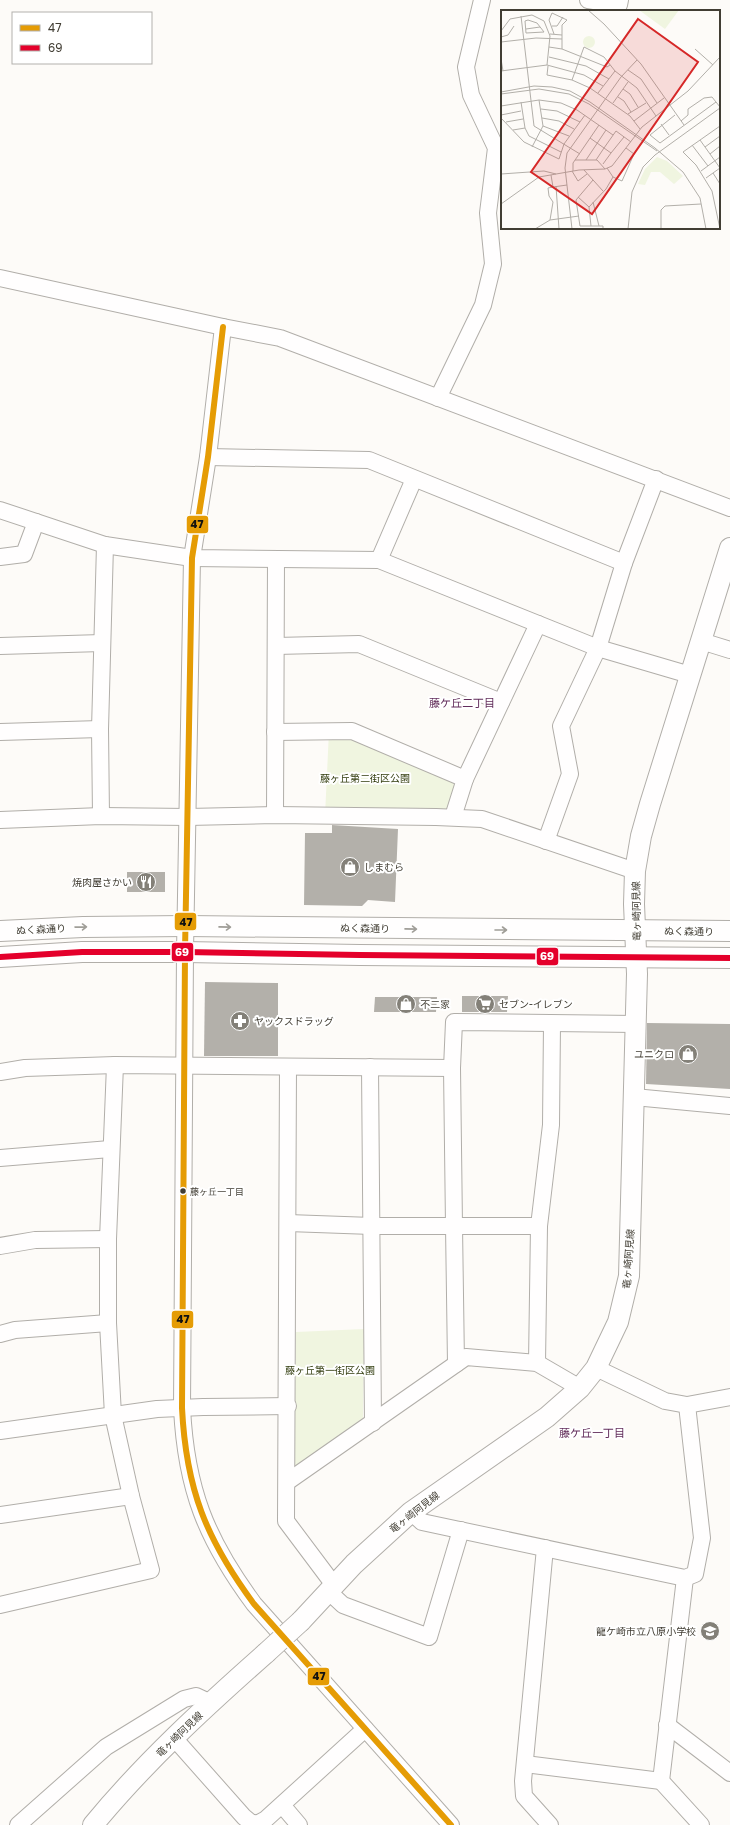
<svg xmlns="http://www.w3.org/2000/svg" width="730" height="1825" viewBox="0 0 730 1825" font-family="'Golos Text','Noto Sans JP',sans-serif">
  <style>
    .green { fill: #f0f5e0 }
    .building { fill: #b3b0aa }
    .lines { fill: none; stroke-linecap: round; stroke-linejoin: round }
    .minor-casing { stroke: #b1aea9; stroke-width: 18 }
    .major-casing { stroke: #b1aea9; stroke-width: 22 }
    .minor { stroke: #fffefe; stroke-width: 16 }
    .major { stroke: #fffefe; stroke-width: 20 }
    .major-bridge-casing { stroke: #b1aea9; stroke-width: 22; stroke-linecap: butt }
    .major-bridge { stroke: #fffefe; stroke-width: 20 }
    .bus-1-casing { stroke: #fff; stroke-width: 9 }
    .bus-2-casing { stroke: #fff; stroke-width: 9 }
    .bus-1 { stroke: #e59c05; stroke-width: 6 }
    .bus-2 { stroke: #e4002b; stroke-width: 6 }
    .oneway { stroke: #a09e98 }
    .bus-dot { fill: #413d33; stroke: #fff; stroke-width: 1.5 }
    .labels { text-anchor: middle; dominant-baseline: central; stroke-width: 4; stroke-linejoin: round; paint-order: stroke }
    .bus-label { font-size: 9px; fill: #413d33; stroke: #fff; text-anchor: start }
    .park-label { font-size: 10px; fill: #323c0e; stroke: #fff }
    .poi-label { font-size: 10px; fill: #413d33; stroke: #fff; text-anchor: start }
    .street-label { font-size: 10px; fill: #413d33; stroke: #fff }
    .neighbourhood-label { font-size: 11px; fill: #622d5b; stroke: #fff }
    .inset-road { fill: none; stroke: #b2afa9; stroke-width: 1 }
    .view { fill: #d62828; fill-opacity: 0.15; stroke: #d62828; stroke-width: 2 }
    .inset-edge { fill: none; stroke: #413d33; stroke-width: 2 }
    .line-badge { stroke: #fff; stroke-width: 1.5 }
    .badge-label { font-size: 11px; text-anchor: middle; font-weight: bold; fill: #fff }
    .pale-badge-label { font-size: 11px; text-anchor: middle; font-weight: bold; fill: #111 }
  </style>
  <rect width="100%" height="100%" fill="#fdfbf8"/>
  <g class="green">
    <polygon points="329,731 465,779 453,817 325,816"/>
    <polygon points="364,1329 363,1418 298,1466 294,1465 296,1332"/>
  </g>
  <g class="building">
    <polygon points="332,825 398,829 395,902 368,900 362,906 304,905 305,833 332,833"/>
    <rect x="127" y="872" width="38" height="20"/>
    <polygon points="205,982 278,983 278,1056 204,1056"/>
    <polygon points="462,996 508,996 507,1012 462,1012"/>
    <polygon points="375,997 437,997 436,1012 374,1012"/>
    <polygon points="647,1023 730,1024 730,1089 646,1084"/>
  </g>
  <g class="lines">
    <defs>
      <g id="minor">
        <polyline points="588,0 619,5 620,0"/>
        <polyline points="0,278 223,327 280,338 730,508"/>
        <path d="M 223,327 L 208,457 L 192,558 L 185,952 L 182,1408 C 186,1489 206,1539 254,1604 L 451,1825"/>
        <polyline points="438,398 483,305 493,264 488,213 496,148 471,95 466,67 482,0"/>
        <polyline points="208,457 369,460 624,563"/>
        <polyline points="0,510 105,545 192,558 379,560 598,648 690,675"/>
        <polyline points="0,557 24,554 36,522"/>
        <polyline points="379,560 414,479"/>
        <polyline points="701,641 730,650"/>
        <polyline points="0,646 102,643"/>
        <polyline points="276,646 359,644 501,702"/>
        <polyline points="0,732 100,729"/>
        <polyline points="275,732 352,731 465,779"/>
        <polyline points="275,815 276,559"/>
        <polyline points="101,816 100,729 105,545"/>
        <polyline points="453,817 465,779 538,624"/>
        <polyline points="0,820 101,816 188,817 275,815 436,817 482,819 635,871"/>
        <polyline points="546,841 570,774 561,726 598,648 624,563 656,479"/>
        <polyline points="288,1067 286,1521 334,1585"/>
        <polyline points="370,1067 373,1423"/>
        <polyline points="0,1072 25,1068 115,1065 452,1068"/>
        <polyline points="634,1097 730,1106"/>
        <polyline points="0,1158 110,1149"/>
        <polyline points="288,1223 372,1226 454,1226 452,1068 454,1022 636,1024"/>
        <polyline points="539,1226 551,1125 552,1024"/>
        <polyline points="0,1246 35,1240 108,1239"/>
        <polyline points="0,1334 15,1330 108,1323"/>
        <polyline points="456,1364 454,1226 539,1226 537,1363"/>
        <polyline points="596,1368 665,1401 687,1405 730,1397"/>
        <polyline points="0,1431 157,1409 203,1407 288,1406"/>
        <polyline points="287,1482 466,1357 537,1363 580,1388"/>
        <polyline points="411,1512 422,1522 685,1578 695,1574 702,1538 687,1405"/>
        <polyline points="0,1515 131,1496"/>
        <polyline points="545,1548 523,1781 524,1796 550,1825"/>
        <polyline points="685,1578 661,1781 701,1825"/>
        <polyline points="328,1591 343,1605 429,1637 461,1530"/>
        <polyline points="0,1605 151,1570 131,1496 113,1415 108,1323 108,1239 115,1065"/>
        <polyline points="667,1725 730,1773"/>
        <polyline points="174,1738 244,1817 250,1822 257,1824 266,1819 365,1729"/>
        <polyline points="525,1764 661,1781"/>
        <polyline points="282,1805 299,1825"/>
        <polyline points="18,1825 106,1747 184,1699 196,1696 211,1703"/>
      </g>
      <g id="major">
        <polyline points="0,931 83,927 186,926 730,931"/>
        <polyline points="0,957 82,952 185,952 360,955 730,958"/>
        <polyline points="301,1621 354,1564 411,1512 547,1417 580,1388 596,1368 618,1322 629,1276 637,974 634,904 635,871 641,836 650,804 730,548"/>
        <path d="M 93,1825 C 145,1762 205,1707 266,1653"/>
      </g>
    </defs>
    <use href="#minor" class="minor-casing"/>
    <use href="#major" class="major-casing"/>
    <use href="#minor" class="minor"/>
    <use href="#major" class="major"/>
    <defs>
      <polyline id="major-bridge" points="266,1653 301,1621"/>
    </defs>
    <use href="#major-bridge" class="major-bridge-casing"/>
    <use href="#major-bridge" class="major-bridge"/>
    <defs>
      <path id="bus-1" d="M 223,327 L 208,457 L 192,558 L 185,952 L 182,1408 C 186,1489 206,1539 254,1604 L 451,1825"/>
      <polyline id="bus-2" points="0,957 82,952 185,952 360,955 730,958"/>
    </defs>
    <use href="#bus-1" class="bus-1-casing"/>
    <use href="#bus-2" class="bus-2-casing"/>
    <use href="#bus-1" class="bus-1"/>
    <use href="#bus-2" class="bus-2"/>
  </g>
  <defs><path id="oneway-shaft" d="M-6 0H5M1.5-3L5.5 0L1.5 3" fill="none" stroke-width="1.6" stroke-linecap="round" stroke-linejoin="round"/></defs>
  <g class="oneway">
    <use href="#oneway-shaft" transform="translate(81 927) rotate(-1)"/>
    <use href="#oneway-shaft" transform="translate(225 927) rotate(1)"/>
    <use href="#oneway-shaft" transform="translate(411 929) rotate(1)"/>
    <use href="#oneway-shaft" transform="translate(501 930)"/>
  </g>
  <defs>
    <symbol id="shop-disc" viewBox="-11 -11 22 22"><circle r="9.5" fill="#838078" stroke="#fff"/><path d="M-5-2.5h2.3a2.7 3.5 0 0 1 5.4 0H5L5.5 6h-11ZM-1.5-2.5h3a1.5 2.3 0 0 0-3 0Z" fill="#fff"/></symbol>
    <symbol id="restaurant-disc" viewBox="-11 -11 22 22"><circle r="9.5" fill="#838078" stroke="#fff"/><path d="M-5-6h1v4h1v-4h1v4h1v-4h1v5L-1.5 .5V6h-2V.5L-5-1ZM5-6V6H3V1.5H1.5Q1.5-4 5-6Z" fill="#fff"/></symbol>
    <symbol id="supermarket-disc" viewBox="-11 -11 22 22"><circle r="9.5" fill="#838078" stroke="#fff"/><path d="M-6-5.5h2.5l.6 2H6L4.5 2H-2.5L-4.4-4H-6ZM-1.5 3.2a1.3 1.3 0 1 0 .1 0ZM3 3.2a1.3 1.3 0 1 0 .1 0Z" fill="#fff"/></symbol>
    <symbol id="pharmacy-disc" viewBox="-11 -11 22 22"><circle r="9.5" fill="#838078" stroke="#fff"/><path d="M-2-6h4v4h4v4h-4v4h-4v-4h-4v-4h4Z" fill="#fff"/></symbol>
    <symbol id="school-disc" viewBox="-11 -11 22 22"><circle r="9.5" fill="#838078" stroke="#fff"/><path d="M0-5L7-2L0 1L-7-2ZM-4 1L0 2.5L4 1V4Q0 6-4 4Z" fill="#fff"/></symbol>
  </defs>
  <g fill-rule="evenodd">
    <use href="#shop-disc" x="339" y="856" width="22" height="22"/>
    <use href="#restaurant-disc" x="135" y="871" width="22" height="22"/>
    <use href="#shop-disc" x="395" y="993" width="22" height="22"/>
    <use href="#supermarket-disc" x="474" y="993" width="22" height="22"/>
    <use href="#pharmacy-disc" x="229" y="1010" width="22" height="22"/>
    <use href="#shop-disc" x="677" y="1043" width="22" height="22"/>
    <use href="#school-disc" x="699" y="1620" width="22" height="22"/>
  </g>
  <circle class="bus-dot" cx="183" cy="1191" r="3.5"/>
  <g class="labels">
    <g class="bus-label">
      <text x="190" y="1191">藤ヶ丘一丁目</text>
    </g>
    <g class="park-label">
      <text x="365" y="778">藤ヶ丘第二街区公園</text>
      <text x="330" y="1370">藤ヶ丘第一街区公園</text>
    </g>
    <g class="poi-label">
      <text x="364" y="867">しまむら</text>
      <text x="132" y="882" text-anchor="end">焼肉屋さかい</text>
      <text x="420" y="1004">不二家</text>
      <text x="499" y="1004">セブン-イレブン</text>
      <text x="254" y="1021">ヤックスドラッグ</text>
      <text x="674" y="1054" text-anchor="end">ユニクロ</text>
      <text x="696" y="1631" text-anchor="end">龍ケ崎市立八原小学校</text>
    </g>
    <g class="street-label">
      <text transform="translate(636 911) rotate(-91)">竜ヶ崎阿見線</text>
      <text transform="translate(365 928) rotate(1)">ぬく森通り</text>
      <text transform="translate(41 929) rotate(-3)">ぬく森通り</text>
      <text transform="translate(689 931) rotate(1)">ぬく森通り</text>
      <text transform="translate(628 1259) rotate(-86)">竜ヶ崎阿見線</text>
      <text transform="translate(414 1512) rotate(-38)">竜ヶ崎阿見線</text>
      <text transform="translate(179 1734) rotate(-44)">竜ヶ崎阿見線</text>
    </g>
    <g class="neighbourhood-label">
      <text x="462" y="702">藤ケ丘二丁目</text>
      <text x="592" y="1432">藤ケ丘一丁目</text>
    </g>
  </g>
  <g transform="translate(501 10)">
    <rect width="219" height="219" fill="#fdfbf8"/>
    <path d="M 138,0 L 178,0 L 164,19 ZM82 32a6 6 0 1 1 12 0a6 6 0 1 1-12 0ZM 156,147 L 166,151 L 182,166 L 173,174 L 159,162 L 150,162 L 144,175 L 137,174 L 144,159 Z" fill="#f0f5e0"/>
    <path class="inset-road" d="M 87,0 L 103,14 L 140,54 L 183,115M 20,6 L 33,116 L 79,144M 27,10 L 36,13 L 43,22 L 25,23 L 24,11 ZM 51,16 L 56,16 L 62,7M 25,19 L 39,17M 0,21 L 9,9 L 31,5 L 43,11 L 49,26 L 46,55 L 0,61M 49,24 L 61,25M 53,24 L 48,10 L 51,3 L 66,10 L 61,15 L 61,39M 0,27 L 7,25 L 13,16M 0,32 L 35,28 L 61,29M 48,37 L 61,39 L 106,57 L 109,55M 194,39 L 212,55M 48,47 L 85,56 L 108,69M 0,49 L 2,61M 46,55 L 83,65 L 102,76M 47,56 L 46,65 L 71,70 L 89,78 L 129,106 L 139,119M 127,60 L 140,69 L 156,93M 71,70 L 83,37 L 103,47 L 114,61 L 136,78 L 155,106M 122,79 L 129,84 L 137,97M 0,82 L 33,76 L 51,77 L 69,81 L 89,92 L 154,138 L 182,162 L 199,188 L 205,219M 97,83 L 114,61M 0,84 L 38,79 L 68,84 L 88,94 L 156,141M 117,87 L 123,91 L 130,102M 38,90 L 42,116M 20,92 L 24,118 L 28,126 L 60,142M 112,93 L 127,72M 0,96 L 38,90 L 60,93 L 76,100 L 112,125M 40,99 L 56,101 L 79,112M 127,104 L 145,93M 0,105 L 20,101M 174,105 L 149,125 L 159,133 L 215,92M 0,108 L 23,132 L 58,149 L 63,134 L 84,105M 41,108 L 58,111 L 73,119M 133,111 L 163,88M 180,111 L 187,105 L 187,99 L 203,88 L 211,87 L 219,97M 5,112 L 22,109M 160,114 L 168,125M 12,120 L 24,118M 89,128 L 103,138 L 115,121 L 130,132M 199,130 L 219,158M 191,135 L 207,156M 31,137 L 42,116 L 68,126M 204,137 L 219,126M 110,143 L 123,127M 209,144 L 219,136M 74,150 L 96,150 L 104,159M 85,150 L 105,120M 95,150 L 103,138 L 110,143 L 102,154M 106,158 L 112,167 L 121,171 L 133,144 L 125,138M 83,160 L 102,181M 71,161 L 77,171 L 86,164M 72,161 L 72,153 L 98,115M 200,161 L 219,147M 212,163 L 219,174M 0,164 L 43,161 L 55,164M 50,165 L 52,177 L 66,175M 205,168 L 219,158M 92,170 L 75,190 L 79,216 L 102,216 L 102,219M 55,176 L 58,219M 77,187 L 88,197M 92,192 L 98,216M 0,194 L 38,167 L 78,160 L 104,159 L 111,156 L 141,117 L 187,81 L 219,47M 49,210 L 52,192 L 48,186 L 47,178 L 52,177M 90,216 L 88,197 L 105,179 L 112,167M 34,219 L 49,210 L 78,206M 71,219 L 64,158 L 66,143 L 120,67 L 136,50M 127,219 L 131,182 L 142,157 L 154,145 L 219,98M 160,219 L 160,200 L 164,196 L 200,194M 219,219 L 211,181 L 195,155 L 182,142 L 219,116"/>
    <path class="view" d="M 137,9 L 197,52 L 91,204 L 30,162 Z"/>
    <rect width="219" height="219" class="inset-edge"/>
  </g>
  <g class="line-badge">
    <rect x="186" y="515" width="23" height="19" rx="4" fill="#e59c05"/>
    <rect x="174" y="912" width="23" height="19" rx="4" fill="#e59c05"/>
    <rect x="171" y="942" width="23" height="20" rx="4" fill="#e4002b"/>
    <rect x="536" y="947" width="23" height="19" rx="4" fill="#e4002b"/>
    <rect x="171" y="1310" width="23" height="19" rx="4" fill="#e59c05"/>
    <rect x="307" y="1667" width="23" height="19" rx="4" fill="#e59c05"/>
  </g>
  <g class="badge-label">
    <text x="182" y="956">69</text>
    <text x="547" y="960">69</text>
  </g>
  <g class="pale-badge-label">
    <text x="197" y="528">47</text>
    <text x="186" y="926">47</text>
    <text x="183" y="1323">47</text>
    <text x="319" y="1680">47</text>
  </g>
  <rect x="12" y="12" width="140" height="52" fill="#ffffff" stroke="#b3b1ad"/>
  <rect x="20" y="25" width="20" height="6" fill="#e59c05" stroke="#b3b1ad"/>
  <text x="48" y="32" font-size="12" fill="#413d33">47</text>
  <rect x="20" y="45" width="20" height="6" fill="#e4002b" stroke="#b3b1ad"/>
  <text x="48" y="52" font-size="12" fill="#413d33">69</text>
</svg>
